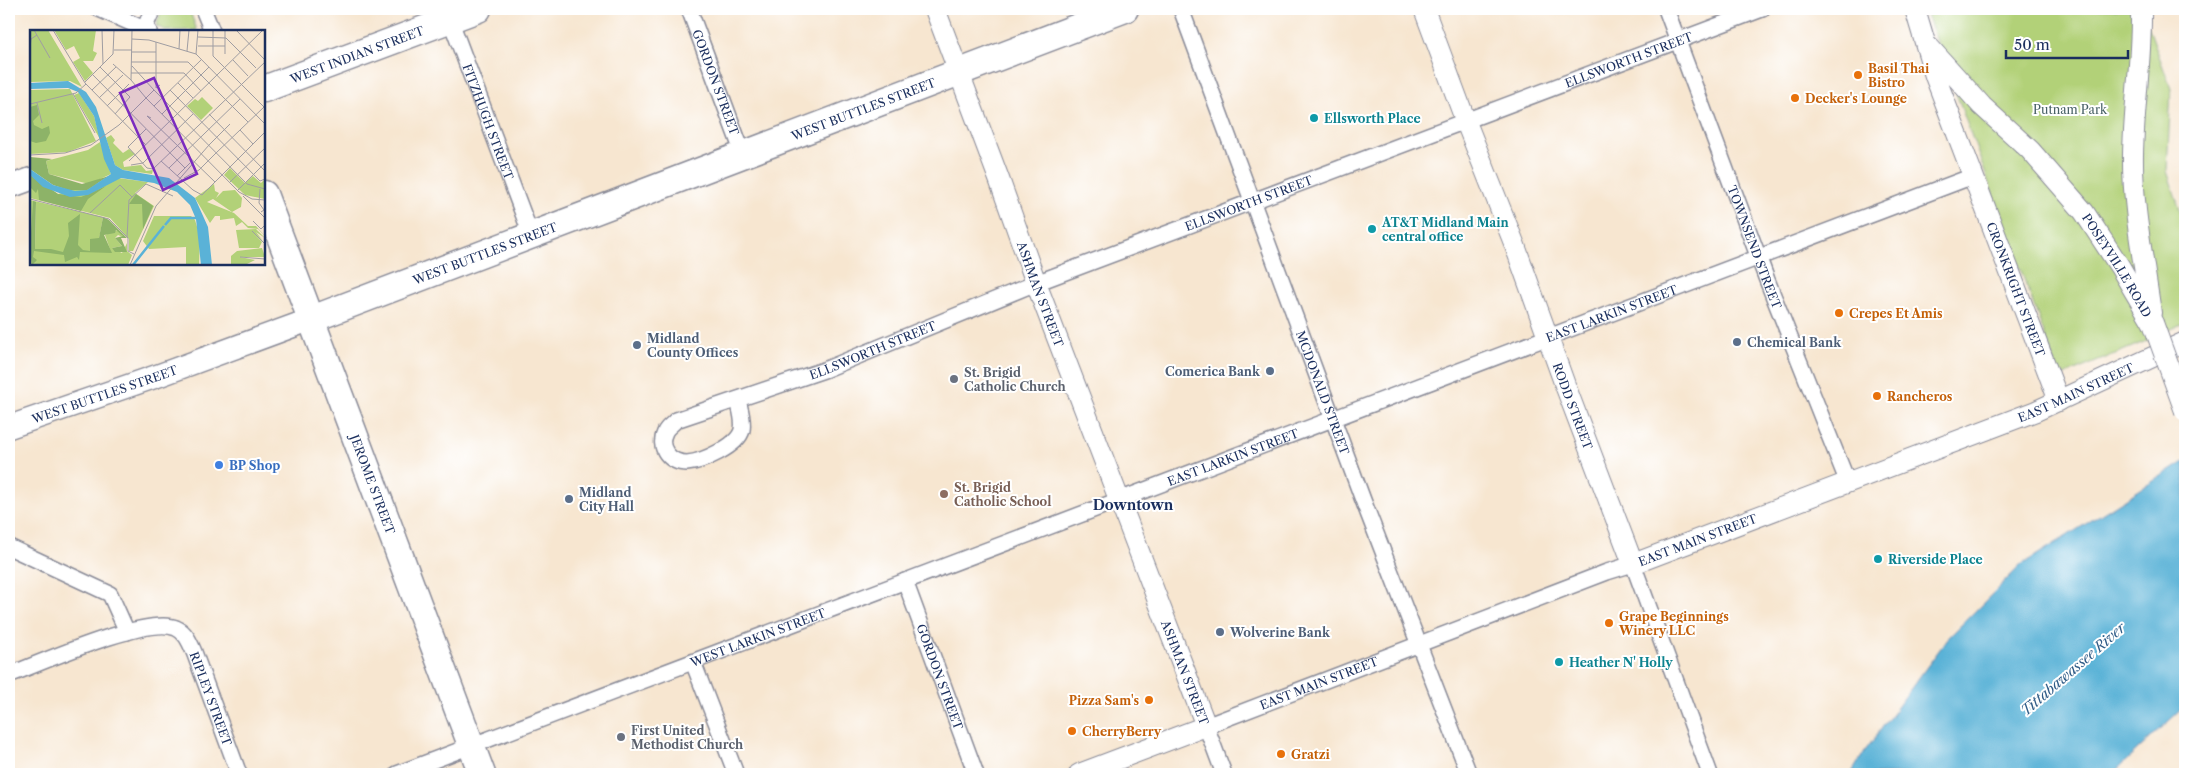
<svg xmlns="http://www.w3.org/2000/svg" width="2194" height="783" viewBox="0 0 2194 783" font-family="'Libre Caslon Text',serif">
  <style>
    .green { fill: #b2d178; stroke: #66806b }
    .water { fill: #5ab2d7; stroke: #3a709a }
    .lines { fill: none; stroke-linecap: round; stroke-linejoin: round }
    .street-casing { stroke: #898a97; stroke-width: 18 }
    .secondary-casing { stroke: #898a97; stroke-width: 22 }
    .primary-casing { stroke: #898a97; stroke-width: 25 }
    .highway-casing { stroke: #898a97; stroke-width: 29 }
    .street { stroke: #fff; stroke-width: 15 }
    .secondary { stroke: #fff; stroke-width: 20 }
    .primary { stroke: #fff; stroke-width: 22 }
    .highway { stroke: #fff; stroke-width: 26 }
    .secondary-bridge-casing { stroke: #898a97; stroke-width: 22; stroke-linecap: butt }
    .secondary-bridge { stroke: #fff; stroke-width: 20 }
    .food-dot { fill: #e8710a; stroke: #fff; stroke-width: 2 }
    .culture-dot { fill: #0f9aa8; stroke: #fff; stroke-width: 2 }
    .service-dot { fill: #5c6f8a; stroke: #fff; stroke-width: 2 }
    .worship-dot { fill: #6b7280; stroke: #fff; stroke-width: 2 }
    .shop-dot { fill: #3f7fe0; stroke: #fff; stroke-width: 2 }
    .education-dot { fill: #8d6e63; stroke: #fff; stroke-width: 2 }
    .labels { text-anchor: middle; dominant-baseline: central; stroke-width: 4; stroke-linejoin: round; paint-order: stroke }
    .street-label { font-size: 12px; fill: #1b2f5e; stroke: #fff }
    .food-label { font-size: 12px; font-weight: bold; fill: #c56008; stroke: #fff; text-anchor: start }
    .park-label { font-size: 12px; fill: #486066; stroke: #fff }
    .culture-label { font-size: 12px; font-weight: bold; fill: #0d838f; stroke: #fff; text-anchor: start }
    .service-label { font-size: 12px; font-weight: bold; fill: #4e5e75; stroke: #fff; text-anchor: start }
    .worship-label { font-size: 12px; font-weight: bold; fill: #5b616d; stroke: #fff; text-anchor: start }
    .shop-label { font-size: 12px; font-weight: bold; fill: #366cbe; stroke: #fff; text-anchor: start }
    .education-label { font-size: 12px; font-weight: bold; fill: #785e54; stroke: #fff; text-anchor: start }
    .neighbourhood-label { font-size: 14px; font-weight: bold; fill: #1b2f5e; stroke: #fff }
    .water-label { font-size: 14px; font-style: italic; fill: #315d88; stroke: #fff }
    .inset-river { fill: none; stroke: #5ab2d7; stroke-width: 2.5 }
    .inset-road { fill: none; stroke: #9f9da2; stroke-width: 1 }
    .view { fill: #7b2cbf; fill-opacity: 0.15; stroke: #7b2cbf; stroke-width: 2.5 }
    .inset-edge { fill: none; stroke: #1b2f5e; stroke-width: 2.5 }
  </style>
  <rect width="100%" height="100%" fill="#fff"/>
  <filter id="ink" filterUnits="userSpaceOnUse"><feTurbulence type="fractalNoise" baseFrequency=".02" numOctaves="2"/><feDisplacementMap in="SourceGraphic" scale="10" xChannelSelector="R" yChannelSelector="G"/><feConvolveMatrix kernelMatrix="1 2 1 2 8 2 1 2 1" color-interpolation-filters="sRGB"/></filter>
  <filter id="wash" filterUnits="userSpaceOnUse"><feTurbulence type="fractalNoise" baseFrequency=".0096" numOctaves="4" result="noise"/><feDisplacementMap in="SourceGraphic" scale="20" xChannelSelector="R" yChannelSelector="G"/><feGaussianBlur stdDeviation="1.12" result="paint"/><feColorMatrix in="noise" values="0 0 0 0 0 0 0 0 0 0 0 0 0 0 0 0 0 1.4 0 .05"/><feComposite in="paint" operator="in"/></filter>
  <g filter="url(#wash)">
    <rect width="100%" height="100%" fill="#f7e6d0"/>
    <g class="green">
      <polygon points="162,9 189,9 197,30 167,31 156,26"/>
      <polygon points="1925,9 2142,9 2171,89 2167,171 2185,225 2185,322 2156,337 2060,377"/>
    </g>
    <polygon class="water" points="2185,461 2185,706 2112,774 1851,774 1865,751 1948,638 2021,565"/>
  </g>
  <g filter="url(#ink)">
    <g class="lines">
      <defs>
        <g id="street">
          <polyline points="99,9 149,31"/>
          <polyline points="203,9 212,31"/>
          <path id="s1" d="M 689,9 L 743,154"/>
          <path id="s2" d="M 1181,9 L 1363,500 L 1469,774"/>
          <path id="s3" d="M 1666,9 L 1767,280 L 1848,483"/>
          <path id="s4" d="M 448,14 L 531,235"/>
          <polyline points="144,29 153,9"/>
          <path id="s5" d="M 738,400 C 740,409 744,420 742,430 C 738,446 702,462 687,463 C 670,463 657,448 665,432 C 667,427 673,424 676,420 L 824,370 L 1036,283 L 1762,9"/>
          <polyline points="9,547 110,594 127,632"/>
          <path id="s6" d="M 905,581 L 976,774"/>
          <polyline points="693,662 736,774"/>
          <path id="s7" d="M 9,675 C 40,663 148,615 176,628 C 186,632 190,643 194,652 L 239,774"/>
          <path id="s8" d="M 397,774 L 1973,176"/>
          <path id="s9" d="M 1224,774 L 1206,726 L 1607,572 L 1633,564 L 1710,774"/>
        </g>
        <g id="secondary">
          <path id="s10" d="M 935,9 L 999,179 L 1036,283 L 1206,726 L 1079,774"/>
          <path id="s11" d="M 1424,9 L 1466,122 L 1514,243 L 1565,385 L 1633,564 L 2036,411 L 2185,342"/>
          <path id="s12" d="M 1915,9 L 1935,76 L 2059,401"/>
          <path d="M 2141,9 C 2142,58 2134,105 2133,154 C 2132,207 2144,261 2151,313"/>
          <path id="s13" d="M 1930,48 L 1982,106 L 2030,150 L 2084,212 L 2120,267 L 2153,323"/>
        </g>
        <g id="primary">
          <polyline points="9,187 31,179"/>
          <path id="s14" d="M 9,427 L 160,375 L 312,319"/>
        </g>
        <g id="highway">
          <path id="s15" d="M 264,89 L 478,9"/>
          <path id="s16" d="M 264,194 L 482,774"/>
          <path id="s17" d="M 312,319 L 1125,9"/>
        </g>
      </defs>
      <use href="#street" class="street-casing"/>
      <use href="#secondary" class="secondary-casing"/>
      <use href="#primary" class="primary-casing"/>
      <use href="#highway" class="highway-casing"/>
      <use href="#street" class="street"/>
      <use href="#secondary" class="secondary"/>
      <use href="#primary" class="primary"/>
      <use href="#highway" class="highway"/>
      <defs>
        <polyline id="secondary-bridge" points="2153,323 2185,411"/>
      </defs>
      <use href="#secondary-bridge" class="secondary-bridge-casing"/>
      <use href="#secondary-bridge" class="secondary-bridge"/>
    </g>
  </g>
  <g class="food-dot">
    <circle cx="1858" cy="75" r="5"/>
    <circle cx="1795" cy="98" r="5"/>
    <circle cx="1839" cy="313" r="5"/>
    <circle cx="1877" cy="396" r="5"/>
    <circle cx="1609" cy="623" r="5"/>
    <circle cx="1149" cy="700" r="5"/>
    <circle cx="1072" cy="731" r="5"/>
    <circle cx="1281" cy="754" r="5"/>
  </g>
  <g class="culture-dot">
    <circle cx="1314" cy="118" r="5"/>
    <circle cx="1372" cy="229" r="5"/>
    <circle cx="1878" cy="559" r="5"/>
    <circle cx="1559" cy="662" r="5"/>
  </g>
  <g class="service-dot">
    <circle cx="1737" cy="342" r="5"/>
    <circle cx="637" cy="345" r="5"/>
    <circle cx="1270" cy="371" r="5"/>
    <circle cx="569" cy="499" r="5"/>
    <circle cx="1220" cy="632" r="5"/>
  </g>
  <g class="worship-dot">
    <circle cx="954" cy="379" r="5"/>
    <circle cx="621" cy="737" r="5"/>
  </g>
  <circle class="shop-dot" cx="219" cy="465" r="5"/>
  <circle class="education-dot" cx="944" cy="494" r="5"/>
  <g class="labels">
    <g class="street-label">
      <text stroke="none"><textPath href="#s15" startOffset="99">WEST INDIAN STREET</textPath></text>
      <text stroke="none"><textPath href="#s5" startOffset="1178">ELLSWORTH STREET</textPath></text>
      <text stroke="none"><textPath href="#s1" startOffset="78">GORDON STREET</textPath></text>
      <text stroke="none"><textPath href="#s17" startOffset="590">WEST BUTTLES STREET</textPath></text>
      <text stroke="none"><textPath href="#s4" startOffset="115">FITZHUGH STREET</textPath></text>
      <text stroke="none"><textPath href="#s5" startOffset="772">ELLSWORTH STREET</textPath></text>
      <text stroke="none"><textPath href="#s3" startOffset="254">TOWNSEND STREET</textPath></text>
      <text stroke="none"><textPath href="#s17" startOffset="185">WEST BUTTLES STREET</textPath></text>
      <text stroke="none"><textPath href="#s13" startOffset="288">POSEYVILLE ROAD</textPath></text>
      <text stroke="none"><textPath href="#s12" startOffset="298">CRONKRIGHT STREET</textPath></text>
      <text stroke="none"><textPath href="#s10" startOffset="304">ASHMAN STREET</textPath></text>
      <text stroke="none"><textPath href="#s8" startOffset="1299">EAST LARKIN STREET</textPath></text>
      <text stroke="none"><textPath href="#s5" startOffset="368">ELLSWORTH STREET</textPath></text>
      <text stroke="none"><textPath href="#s2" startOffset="409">MCDONALD STREET</textPath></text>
      <text stroke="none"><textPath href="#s11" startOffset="1068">EAST MAIN STREET</textPath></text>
      <text stroke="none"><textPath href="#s14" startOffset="101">WEST BUTTLES STREET</textPath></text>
      <text stroke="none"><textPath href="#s11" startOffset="424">RODD STREET</textPath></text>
      <text stroke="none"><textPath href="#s8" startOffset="894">EAST LARKIN STREET</textPath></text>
      <text stroke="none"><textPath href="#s16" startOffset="310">JEROME STREET</textPath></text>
      <text stroke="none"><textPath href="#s11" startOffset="662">EAST MAIN STREET</textPath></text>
      <text stroke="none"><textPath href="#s8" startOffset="386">WEST LARKIN STREET</textPath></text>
      <text stroke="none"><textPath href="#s10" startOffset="709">ASHMAN STREET</textPath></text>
      <text stroke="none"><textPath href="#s6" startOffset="102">GORDON STREET</textPath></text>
      <text stroke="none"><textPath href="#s9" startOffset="172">EAST MAIN STREET</textPath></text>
      <text stroke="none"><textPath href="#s7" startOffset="256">RIPLEY STREET</textPath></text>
    </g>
    <g class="food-label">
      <text x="1868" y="68">Basil Thai<tspan x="1868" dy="14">Bistro</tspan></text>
      <text x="1805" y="98">Decker's Lounge</text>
      <text x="1849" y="313">Crepes Et Amis</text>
      <text x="1887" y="396">Rancheros</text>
      <text x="1619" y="616">Grape Beginnings<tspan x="1619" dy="14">Winery LLC</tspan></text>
      <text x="1139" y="700" text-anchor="end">Pizza Sam's</text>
      <text x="1082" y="731">CherryBerry</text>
      <text x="1291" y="754">Gratzi</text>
    </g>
    <g class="park-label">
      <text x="2070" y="109">Putnam Park</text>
    </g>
    <g class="culture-label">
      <text x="1324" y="118">Ellsworth Place</text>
      <text x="1382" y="222">AT&amp;T Midland Main<tspan x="1382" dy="14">central office</tspan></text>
      <text x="1888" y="559">Riverside Place</text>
      <text x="1569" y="662">Heather N' Holly</text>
    </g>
    <g class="service-label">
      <text x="647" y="338">Midland<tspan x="647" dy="14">County Offices</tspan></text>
      <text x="1747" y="342">Chemical Bank</text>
      <text x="1260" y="371" text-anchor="end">Comerica Bank</text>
      <text x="579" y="492">Midland<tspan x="579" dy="14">City Hall</tspan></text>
      <text x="1230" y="632">Wolverine Bank</text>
    </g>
    <g class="worship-label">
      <text x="964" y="372">St. Brigid<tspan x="964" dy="14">Catholic Church</tspan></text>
      <text x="631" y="730">First United<tspan x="631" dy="14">Methodist Church</tspan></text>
    </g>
    <g class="shop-label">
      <text x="229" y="465">BP Shop</text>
    </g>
    <g class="education-label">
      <text x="954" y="487">St. Brigid<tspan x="954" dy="14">Catholic School</tspan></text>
    </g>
    <g class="neighbourhood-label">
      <text x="1133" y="505">Downtown</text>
    </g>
    <g class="water-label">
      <text transform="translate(2073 669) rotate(-41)">Tittabawassee River</text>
    </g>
  </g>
  <g transform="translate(30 30)">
    <rect width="235" height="235" fill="#f7e6d0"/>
    <path d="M 0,0 L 18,0 L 52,57 L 40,51 L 0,52 ZM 24,0 L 66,0 L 63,21 L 67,23 L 63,31 L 53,31 L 63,43 L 55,51 L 43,32 L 50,28 L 44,16 L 36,20 ZM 40,59 L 66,111 L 38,122 L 0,124 L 0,60 ZM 49,63 L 64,86 L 70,109 L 44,65 ZM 172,67 L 183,78 L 171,90 L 157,76 L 165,69 L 168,71 ZM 81,105 L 85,110 L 83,113 L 93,123 L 99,119 L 105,124 L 93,132 L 94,137 L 111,135 L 116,141 L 123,140 L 122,144 L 93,140 L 85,135 L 76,108 ZM 70,112 L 81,144 L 59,154 L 19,144 L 16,131 L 58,120 ZM 200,138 L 215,153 L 223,146 L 231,153 L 235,149 L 235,169 L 215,165 L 194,145 ZM 0,145 L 28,164 L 88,148 L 118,152 L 105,163 L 124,176 L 103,221 L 99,221 L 99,209 L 80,188 L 0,168 ZM 184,154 L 185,161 L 189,163 L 186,168 L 193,161 L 205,160 L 212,168 L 211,177 L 202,182 L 183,169 L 177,172 L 204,183 L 218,196 L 226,196 L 235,206 L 228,199 L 218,198 L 212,192 L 206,196 L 204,188 L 190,190 L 190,186 L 185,186 L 180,193 L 165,168 ZM 0,170 L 73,187 L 69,209 L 61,209 L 81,222 L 75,205 L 88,200 L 95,208 L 88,205 L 85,208 L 92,216 L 82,218 L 92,223 L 97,213 L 97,221 L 102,225 L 98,235 L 0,235 L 0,220 L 21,219 L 5,219 L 6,174 L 3,176 L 3,216 L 0,219 ZM 124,186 L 161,186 L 165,190 L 170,207 L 169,235 L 156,235 L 156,217 L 119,219 L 113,211 ZM 226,199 L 235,208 L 226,202 L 233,211 L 222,201 L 232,212 L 229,218 L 209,218 L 206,200 ZM 232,218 L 235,227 L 210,227 L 225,230 L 215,235 L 201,235 L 201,226 L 207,221 Z" fill="#b2d178"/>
    <path d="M 7,75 L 9,85 L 3,91 L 4,95 L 12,99 L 19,96 L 20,103 L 16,111 L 6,113 L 0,111 L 0,77 ZM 0,127 L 22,129 L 16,131 L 19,144 L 52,154 L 79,146 L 57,160 L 38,160 L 23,155 L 0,139 ZM 0,145 L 28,164 L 51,167 L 76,156 L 58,169 L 51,181 L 9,170 L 8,159 L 6,163 L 0,157 ZM 106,164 L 123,176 L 113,199 L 112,174 L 99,174 ZM 3,171 L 6,172 L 5,219 L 21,219 L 33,222 L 39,206 L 38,193 L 50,184 L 48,215 L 53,220 L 60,221 L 60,209 L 69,208 L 73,187 L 79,190 L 97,208 L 91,208 L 97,222 L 85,222 L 82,218 L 92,216 L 85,208 L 93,206 L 86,200 L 85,203 L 74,205 L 82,223 L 50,222 L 49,230 L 47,227 L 35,232 L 34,225 L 4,221 L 3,227 L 7,230 L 2,235 L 0,219 Z" fill="#8db368"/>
    <path d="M 38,51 L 56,62 L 66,77 L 85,135 L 93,140 L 139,148 L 165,168 L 178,197 L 182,235 L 171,235 L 166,189 L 160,175 L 147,162 L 124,153 L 91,148 L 58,165 L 40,167 L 13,157 L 0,145 L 0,139 L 23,155 L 45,161 L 57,160 L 81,144 L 74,129 L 64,86 L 48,62 L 38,58 L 0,59 L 0,53 Z" fill="#5ab2d7"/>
    <path class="inset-river" d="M 135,195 L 141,188 L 166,188M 103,235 L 134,196"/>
    <path class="inset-road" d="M 4,0 L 20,28M 23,0 L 55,53 L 116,115M 72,0 L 73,34M 102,0 L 101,50 L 116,68M 183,0 L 183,26 L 235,78M 206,0 L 235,30M 168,7 L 196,8 L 226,38M 102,9 L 119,10 L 166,24 L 235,94M 126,12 L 126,58 L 130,55M 168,16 L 195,16M 0,18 L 1,9 L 7,5M 149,19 L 150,0M 84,20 L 102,20M 157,21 L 159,0M 102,22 L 126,22M 166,24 L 168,0M 195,24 L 195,0M 203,30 L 218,46M 101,32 L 158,32 L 218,92M 83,34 L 101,50M 102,36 L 124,60M 70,37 L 100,67 L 85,84M 101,43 L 154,43 L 171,61M 62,44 L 155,138M 55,52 L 83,24 L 84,0M 148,53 L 163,68M 62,60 L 86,37M 140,60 L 230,151 L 235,149M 43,64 L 65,103M 69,68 L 93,45M 116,68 L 209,162 L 222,169 L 235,170M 7,73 L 12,93M 0,74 L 46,63 L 56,54M 77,76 L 99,54M 124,76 L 171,30M 132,84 L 179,37M 179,84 L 235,141M 121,88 L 117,86 L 185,152M 116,99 L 98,117 L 117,138 L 123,139 L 235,32M 210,100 L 223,114M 179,115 L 200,94M 186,123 L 234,77M 0,125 L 35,123 L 61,115 L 89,95 L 124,60 L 217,154 L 235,159M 99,131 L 233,0M 131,131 L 163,160 L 172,165 L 235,102M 101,135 L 113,133 L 163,84M 139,138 L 210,69M 147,146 L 160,133M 154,148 L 169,140 L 186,123M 200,152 L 235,118M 230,159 L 229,173 L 234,180 L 231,182M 208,160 L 235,133M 213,166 L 235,188M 0,169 L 79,189 L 98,208 L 98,221 L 104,224M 60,183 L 90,155 L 102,167M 223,191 L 231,199 L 235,195M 222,201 L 235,214M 97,207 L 99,170 L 116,154 L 143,166M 210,227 L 235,229M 100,235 L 126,176 L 179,115"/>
    <path class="view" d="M 124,48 L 167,144 L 133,160 L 90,63 Z"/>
    <rect width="235" height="235" class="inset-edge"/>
  </g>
  <rect width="2194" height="783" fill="none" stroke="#fff" stroke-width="30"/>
  <path d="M2006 50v8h122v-8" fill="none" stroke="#1b2f5e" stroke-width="2.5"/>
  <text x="2014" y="50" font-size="15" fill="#1b2f5e" stroke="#ffffff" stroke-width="4" paint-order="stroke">50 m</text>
</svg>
